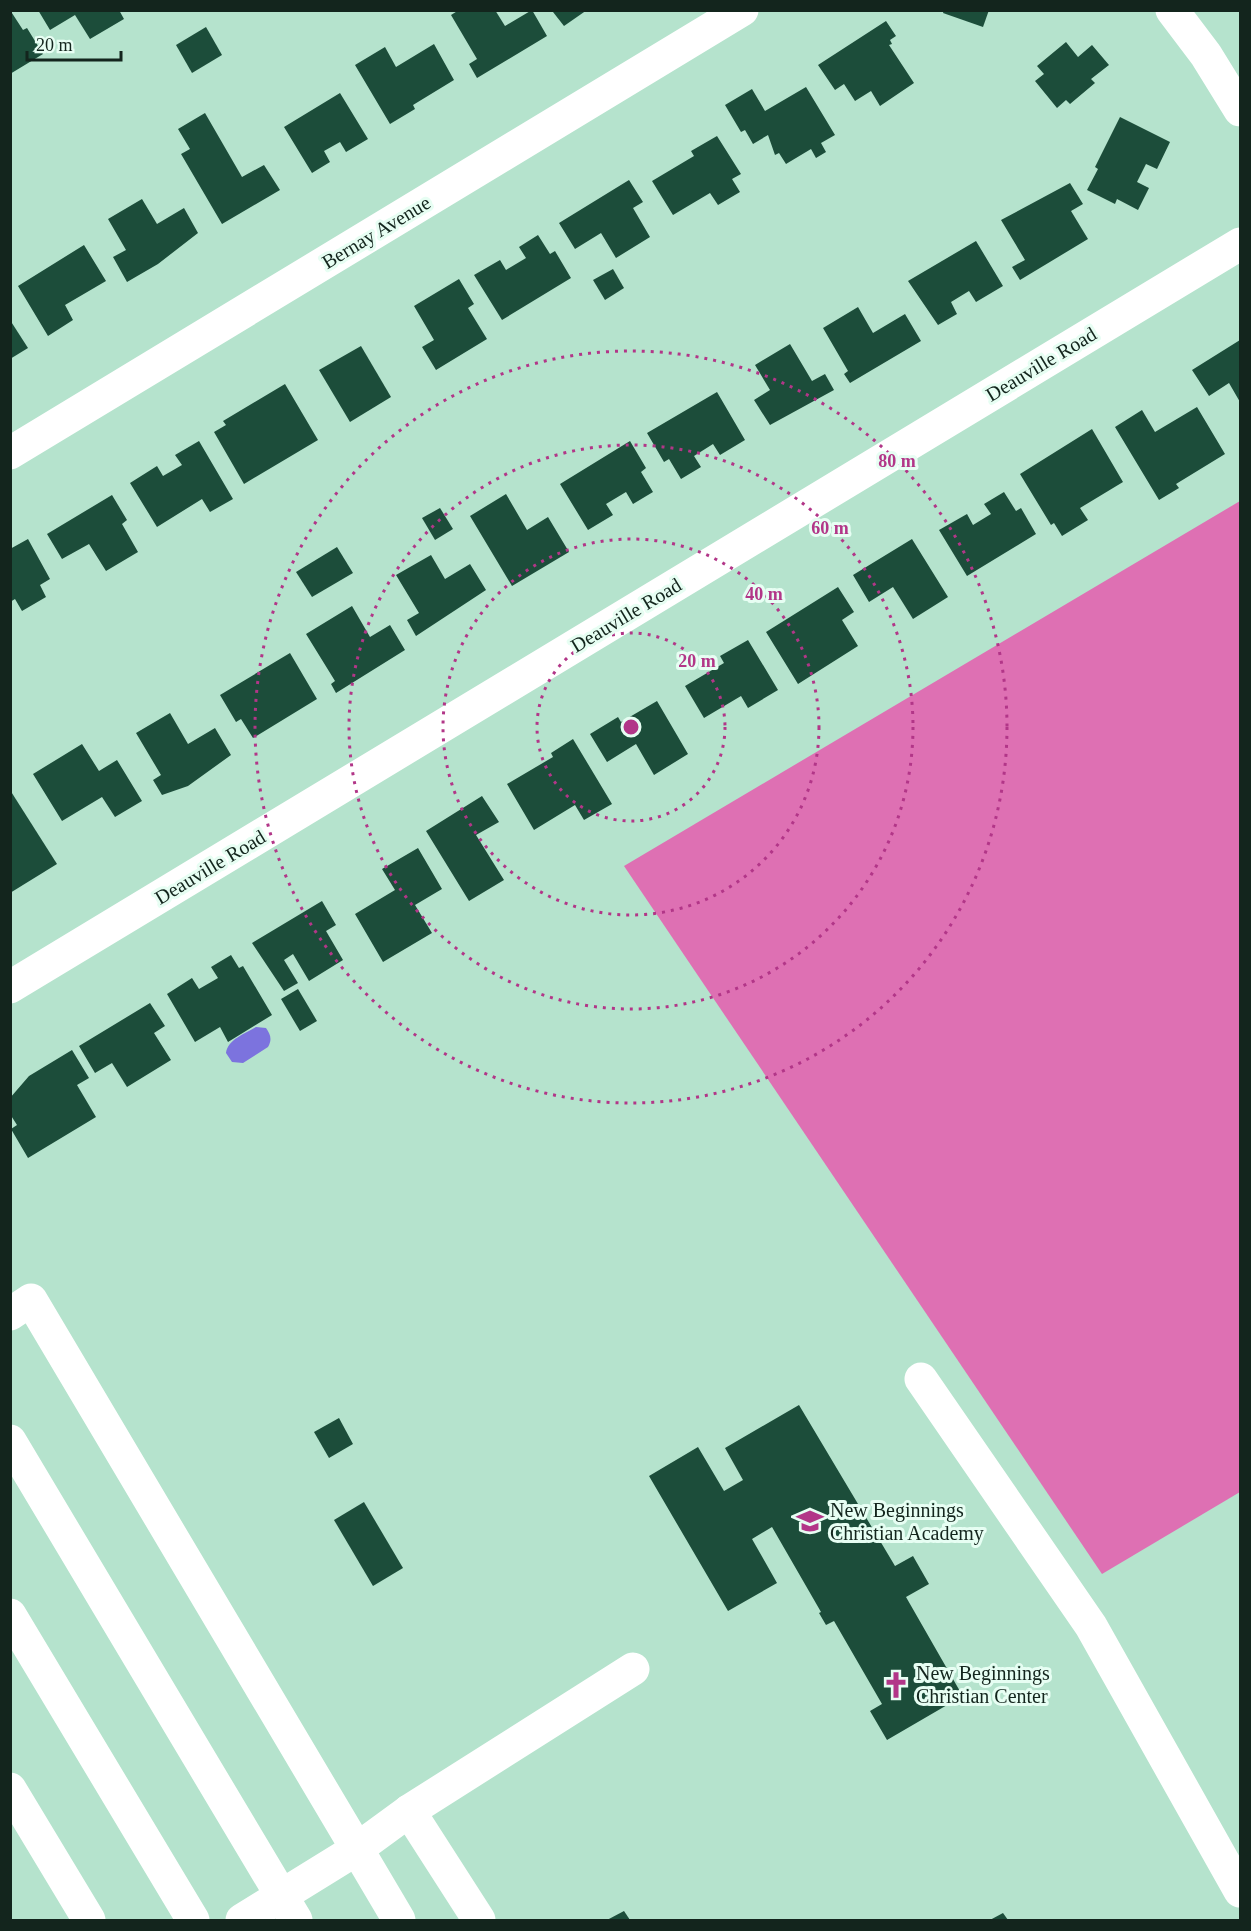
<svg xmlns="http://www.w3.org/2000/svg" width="1251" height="1931" viewBox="0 0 1251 1931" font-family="Georgia,serif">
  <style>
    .forest { fill: #de70b3 }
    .water { fill: #7c73de }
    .building { fill: #1c4d3a }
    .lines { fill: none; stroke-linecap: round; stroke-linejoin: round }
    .minor { stroke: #fff; stroke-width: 33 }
    .ring { fill: none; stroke: #b23688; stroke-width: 3; stroke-dasharray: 3 6 }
    .labels { text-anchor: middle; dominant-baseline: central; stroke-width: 6; stroke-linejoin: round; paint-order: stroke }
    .street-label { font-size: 20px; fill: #13251d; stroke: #e7fef3 }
    .poi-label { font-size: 20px; fill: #13251d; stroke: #e7fef3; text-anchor: start }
    .centre { fill: #b23688; stroke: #e7fef3; stroke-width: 3 }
    .ring-label { font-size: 18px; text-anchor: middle; font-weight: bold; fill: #b23688; stroke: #e7fef3; stroke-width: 6; stroke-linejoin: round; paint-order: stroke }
  </style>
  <rect width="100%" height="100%" fill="#b5e3cd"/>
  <polygon class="forest" points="1240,501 1240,1492 1102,1574 624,866"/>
  <path class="water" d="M 256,1027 L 266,1028 C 271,1035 272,1040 268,1047 L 243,1063 L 232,1062 L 226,1053 C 228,1039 245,1034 256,1027 Z"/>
  <g class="building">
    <polygon points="10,10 23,30 27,28 43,54 10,74"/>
    <polygon points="38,10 119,10 124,19 90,39 75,15 50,30"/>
    <polygon points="459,10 495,10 505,26 532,10 547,36 477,78 469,64 477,59 451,15"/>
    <polygon points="556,10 587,10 564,26 553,12"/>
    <polygon points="944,10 989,10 983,27 943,13"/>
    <polygon points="886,21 896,36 890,40 892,44 889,45 914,83 880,106 871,91 855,101 844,84 835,90 818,65"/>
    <polygon points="206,27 222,55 192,73 176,45"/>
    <polygon points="1066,42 1078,57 1092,45 1109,65 1091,79 1095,83 1070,104 1066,100 1057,108 1035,81 1044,74 1037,66"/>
    <polygon points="434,44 454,80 413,105 415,109 390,124 355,65 385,47 396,67"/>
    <polygon points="806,87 835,135 821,143 826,152 816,158 811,149 786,164 779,153 775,155 768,135 753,144 745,130 741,132 725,105 752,89 765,111"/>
    <polygon points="340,93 368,139 346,152 340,142 324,151 330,162 312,173 284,127"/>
    <polygon points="205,113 242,177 264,165 280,190 222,224 181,154 190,149 178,129"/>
    <polygon points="1120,117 1170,142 1157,169 1146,164 1137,182 1149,188 1138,210 1117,199 1115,204 1087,190 1098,169 1095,167"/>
    <polygon points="717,136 741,174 732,179 740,192 718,205 710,193 673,215 652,181 694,156 691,151"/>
    <polygon points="629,180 643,202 633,208 650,237 616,258 601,233 575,249 559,223"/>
    <polygon points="1070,183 1083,204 1071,211 1088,239 1020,280 1012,267 1025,260 1001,220"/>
    <polygon points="142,199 157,224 184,208 198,233 158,264 127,282 113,257 126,250 108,219"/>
    <polygon points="538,235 550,254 555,251 571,278 502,320 474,275 500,260 506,270 526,258 519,247"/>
    <polygon points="976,241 1003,286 976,302 969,291 951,302 957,314 938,325 908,281"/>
    <polygon points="84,245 106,281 65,305 73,320 48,336 18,286"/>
    <polygon points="613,269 624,288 605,300 593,280"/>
    <polygon points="459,279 474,304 468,308 487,339 436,370 422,347 434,340 414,306"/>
    <polygon points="858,307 873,333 905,314 921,341 850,383 844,374 848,371 823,328"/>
    <polygon points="10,320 28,348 10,359"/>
    <polygon points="1240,340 1240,402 1229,383 1209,396 1192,370"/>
    <polygon points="790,344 812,381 825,374 834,390 770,425 754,400 770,390 755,365"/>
    <polygon points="361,346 391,397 350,422 319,370"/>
    <polygon points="285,384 318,440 244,484 214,432 226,425 223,421"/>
    <polygon points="717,392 745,440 720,455 713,444 694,456 701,467 681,479 669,459 664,462 647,433"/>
    <polygon points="1197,407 1225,454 1176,484 1179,488 1159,500 1115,427 1142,410 1155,432"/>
    <polygon points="1092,429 1123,482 1080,508 1088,520 1062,536 1054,523 1051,525 1020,474"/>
    <polygon points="199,441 233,499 210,512 202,499 157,527 130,483 157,466 163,476 182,465 175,455"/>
    <polygon points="630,441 646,468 641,472 653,492 633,504 626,492 606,504 613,515 588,530 560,484"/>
    <polygon points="1004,492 1016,511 1021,508 1036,534 967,576 939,530 967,514 973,525 991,514 984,504"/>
    <polygon points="506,494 527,530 548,517 569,552 512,586 470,516"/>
    <polygon points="112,495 127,520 122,524 138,552 106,571 89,544 62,559 47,534"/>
    <polygon points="440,508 453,529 435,540 422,518"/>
    <polygon points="28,539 50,579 40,585 46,597 22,611 15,599 10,602 10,549"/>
    <polygon points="912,539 948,597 913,619 893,587 869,602 853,575"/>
    <polygon points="337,547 353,573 312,597 296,572"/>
    <polygon points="431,555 445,579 470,564 486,590 416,636 407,620 419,613 396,575"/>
    <polygon points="838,587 854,612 842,620 858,646 798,684 766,632"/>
    <polygon points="352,606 370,637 390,625 405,650 336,693 331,684 335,681 306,634"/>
    <polygon points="748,640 778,690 748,708 741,696 704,718 685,686 724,663 720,656"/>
    <polygon points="290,653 317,699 253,738 241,719 236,722 220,695"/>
    <polygon points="657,701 688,754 654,775 636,744 607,762 590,734 618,717 621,722"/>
    <polygon points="170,713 188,744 215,728 231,755 188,786 162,795 153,780 161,775 136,733"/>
    <polygon points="573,739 612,804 584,820 575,805 534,830 507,784 553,757 551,753"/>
    <polygon points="82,744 99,771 117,760 142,801 115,817 102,797 62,821 33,774"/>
    <polygon points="10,790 57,864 10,893"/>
    <polygon points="482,796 499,822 476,835 504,880 469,901 426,831"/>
    <polygon points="418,848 442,889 415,905 432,933 383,962 355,914 395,890 382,869"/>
    <polygon points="322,901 336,925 326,931 343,960 309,981 293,954 284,960 298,983 284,991 252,943"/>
    <polygon points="231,955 239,968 243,966 272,1015 228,1042 220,1027 195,1042 167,994 192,978 199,989 218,978 211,967"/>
    <polygon points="298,989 317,1021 300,1031 281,999"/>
    <polygon points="150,1003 165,1026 154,1033 171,1060 127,1087 112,1063 95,1073 79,1046"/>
    <polygon points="72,1050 89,1078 77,1085 96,1117 28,1158 11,1129 17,1125 10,1114 10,1098 29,1076"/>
    <polygon points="799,1405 895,1566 913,1556 929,1584 906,1597 961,1693 952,1698 954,1701 887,1740 870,1711 882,1704 834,1621 826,1625 819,1613 821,1612 772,1527 752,1539 777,1583 728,1611 649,1476 698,1447 724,1491 743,1480 725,1448"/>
    <polygon points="339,1418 353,1444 329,1458 314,1432"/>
    <polygon points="364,1502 403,1568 373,1586 334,1520"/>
    <polygon points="624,1911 630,1920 607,1920"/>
    <polygon points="1003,1913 1008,1920 990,1920"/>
  </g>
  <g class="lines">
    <g class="minor">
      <polyline points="1172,10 1206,55 1240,110"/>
      <polyline points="10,453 742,10"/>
      <polyline points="10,987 1240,244"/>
      <polyline points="10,1314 31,1300 357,1849 409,1811 633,1669"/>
      <polyline points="921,1379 1091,1626 1240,1891"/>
      <polyline points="10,1441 296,1920"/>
      <polyline points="10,1615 193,1920"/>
      <polyline points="10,1789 89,1920"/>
      <polyline points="409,1811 479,1920"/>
      <polyline points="242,1920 357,1849 399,1920"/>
    </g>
  </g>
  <g class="ring">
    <circle cx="631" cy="727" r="94"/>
    <circle cx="631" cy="727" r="188"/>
    <circle cx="631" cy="727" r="282"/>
    <circle cx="631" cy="727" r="376"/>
  </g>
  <defs>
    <symbol id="school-bare" viewBox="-9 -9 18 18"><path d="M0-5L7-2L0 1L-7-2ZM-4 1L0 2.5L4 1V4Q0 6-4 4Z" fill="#b23688" stroke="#e7fef3" stroke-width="2.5" paint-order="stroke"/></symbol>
    <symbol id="church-bare" viewBox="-9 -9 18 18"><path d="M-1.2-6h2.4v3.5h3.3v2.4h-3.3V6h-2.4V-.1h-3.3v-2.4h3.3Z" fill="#b23688" stroke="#e7fef3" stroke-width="2.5" paint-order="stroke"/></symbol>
  </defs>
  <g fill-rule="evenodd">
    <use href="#school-bare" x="791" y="1502" width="38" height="38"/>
    <use href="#church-bare" x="877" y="1666" width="38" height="38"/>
  </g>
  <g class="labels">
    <g class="street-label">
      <text transform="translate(376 232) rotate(-31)">Bernay Avenue</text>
      <text transform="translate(1041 364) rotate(-31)">Deauville Road</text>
      <text transform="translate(626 615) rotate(-31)">Deauville Road</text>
      <text transform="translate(210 867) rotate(-31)">Deauville Road</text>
    </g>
    <g class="poi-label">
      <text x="830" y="1510">New Beginnings<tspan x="830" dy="23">Christian Academy</tspan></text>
      <text x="916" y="1673">New Beginnings<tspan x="916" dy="23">Christian Center</tspan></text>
    </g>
  </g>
  <circle cx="631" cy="727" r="9" class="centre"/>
  <g class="ring-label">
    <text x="897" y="467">80 m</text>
    <text x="830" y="534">60 m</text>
    <text x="764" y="600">40 m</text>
    <text x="697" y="667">20 m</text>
  </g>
  <rect width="1251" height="1931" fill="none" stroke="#13251d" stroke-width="24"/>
  <path d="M27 51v9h94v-9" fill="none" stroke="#13251d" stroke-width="3"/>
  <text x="36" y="51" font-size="18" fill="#13251d" stroke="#e7fef3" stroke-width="4.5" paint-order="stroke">20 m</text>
</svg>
